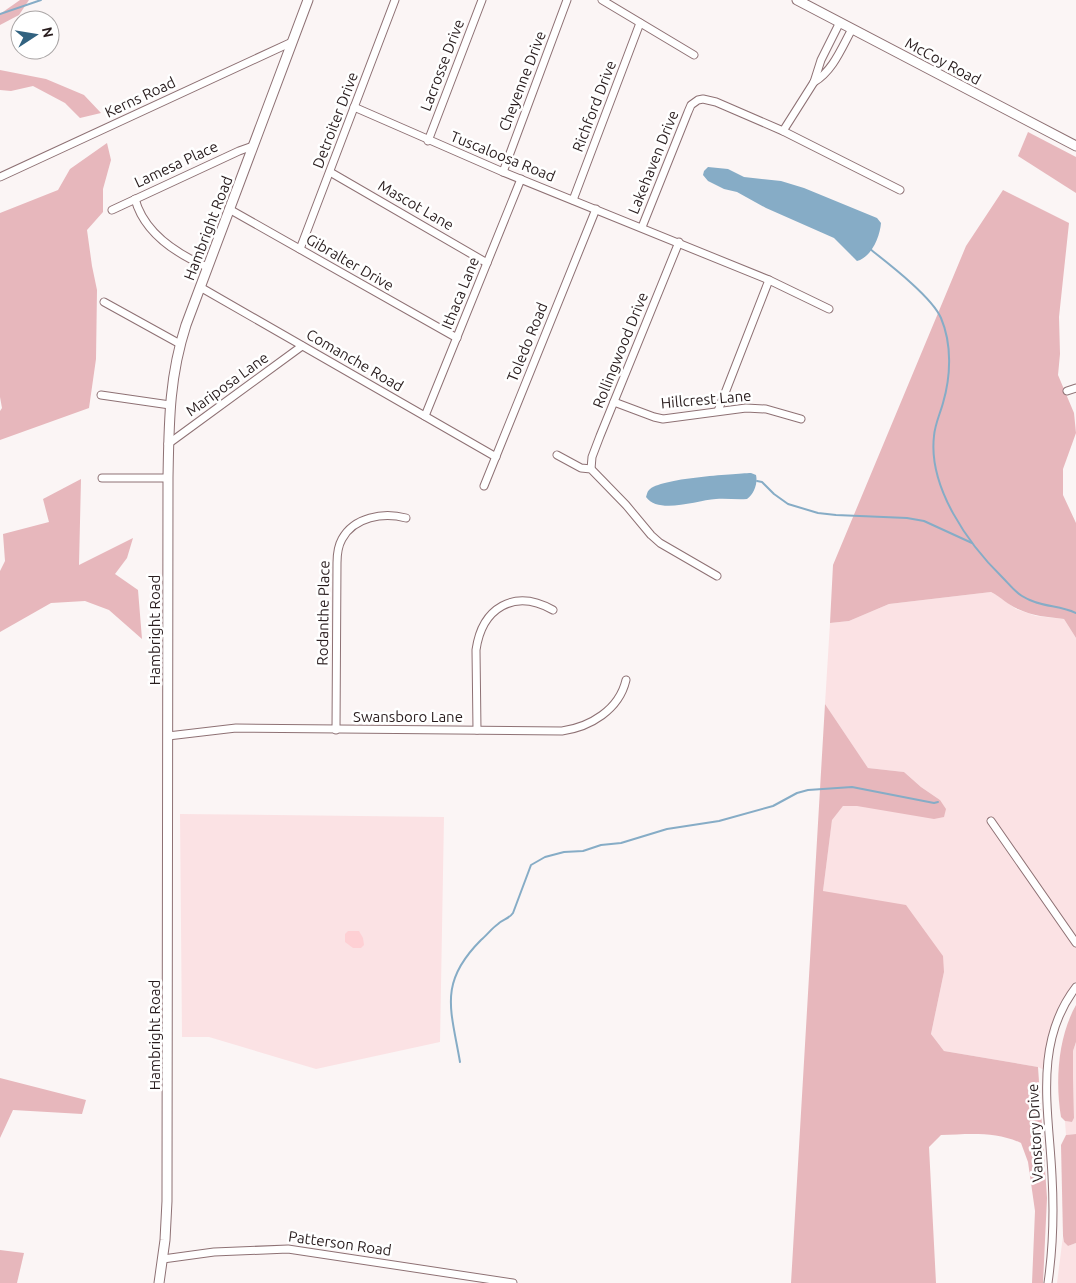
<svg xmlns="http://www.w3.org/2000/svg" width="1076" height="1283" viewBox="0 0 1076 1283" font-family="Ubuntu,sans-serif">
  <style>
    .built { fill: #fbe2e4 }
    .green { fill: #fed0d4 }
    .forest { fill: #e7b7bc }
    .water { fill: #86acc6 }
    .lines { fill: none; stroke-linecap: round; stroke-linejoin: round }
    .stream { stroke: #86acc6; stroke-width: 2 }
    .minor-casing { stroke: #8e7174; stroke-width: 9 }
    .major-casing { stroke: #8e7174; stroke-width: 11 }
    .minor { stroke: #fff; stroke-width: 7 }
    .major { stroke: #fff; stroke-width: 9 }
    .labels { text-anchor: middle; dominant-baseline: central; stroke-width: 5; stroke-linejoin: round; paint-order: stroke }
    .street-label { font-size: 15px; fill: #291d1e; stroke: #fff }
  </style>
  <rect width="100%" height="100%" fill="#fbf5f5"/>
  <g class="built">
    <polygon points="991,592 1000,597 1016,609 1036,616 1064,619 1076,638 1076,987 1065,1003 1046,1071 1038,1067 944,1051 931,1034 944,972 823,891 832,819 843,806 940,800 921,787 904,772 868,768 825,704 830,623 849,621 889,604"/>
    <polygon points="180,814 444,817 440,1042 316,1069 209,1037 182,1037"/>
    <polygon points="1076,1042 1076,1134 1066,1135 1065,1121 1072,1122 1074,1118 1073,1077 1073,1051"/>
    <polygon points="1063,1236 1064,1242 1068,1246 1076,1243 1076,1283 1057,1283"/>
  </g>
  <polygon class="green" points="348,931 359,931 363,938 364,945 361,948 353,948 345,942 345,934"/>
  <g class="forest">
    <polygon points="20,0 29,0 19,15 0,25 0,14"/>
    <polygon points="0,70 46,79 84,95 101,113 80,118 65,103 33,86 11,91 0,90"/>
    <polygon points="1028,132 1076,157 1076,193 1018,156"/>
    <polygon points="107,143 111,160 103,189 103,212 87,230 92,266 97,290 96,359 89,408 0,440 0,411 2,408 0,397 0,213 58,190 70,169"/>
    <path d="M 1003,190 L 1069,223 L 1059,317 L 1060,354 L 1058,375 L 1074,413 L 1076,433 L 1063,469 L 1063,495 L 1076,523 L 1076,638 L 1064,619 C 1048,617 1032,616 1018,609 C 1008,605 1001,597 991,592 L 889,604 L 849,621 L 830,623 L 833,565 L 966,246 Z"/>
    <polygon points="81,479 79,565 133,538 127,558 115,574 138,590 142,639 109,610 85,601 51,603 0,632 0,571 5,561 3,534 49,522 43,499"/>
    <path d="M 825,704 L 868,768 L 904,772 L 921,787 L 940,800 L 946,809 L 944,817 L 934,819 L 857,806 L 843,806 L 832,820 L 823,891 L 906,905 L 943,956 L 944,972 L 931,1034 L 944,1051 L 1038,1067 L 1047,1198 L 1043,1283 L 1032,1283 L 1035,1211 L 1028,1162 L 1021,1143 C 996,1131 968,1134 941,1135 L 929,1147 L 936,1283 L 791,1283 Z"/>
    <path d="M 1076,1005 L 1076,1042 L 1073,1051 L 1073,1077 L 1074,1118 L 1072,1122 L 1065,1121 L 1061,1117 C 1055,1081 1058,1037 1076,1005 Z"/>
    <polygon points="0,1078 86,1100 82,1114 13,1110 0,1138"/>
    <polygon points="1076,1134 1076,1243 1068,1246 1064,1242 1063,1236 1061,1145 1066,1135"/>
    <polygon points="0,1250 24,1253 17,1283 0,1283"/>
  </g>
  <g class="water">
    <path d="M 708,167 L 728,169 L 744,177 L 781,181 L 804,188 L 877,218 L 881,223 C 880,236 872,257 857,261 L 834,238 L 766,208 L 737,192 L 724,189 L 708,181 L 703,175 L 704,171 Z"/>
    <path d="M 751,473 L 756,475 C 758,483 754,494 747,499 C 737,500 726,498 716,499 C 697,500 659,515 646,497 C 647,494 647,492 649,490 C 660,478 733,474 751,473 Z"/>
  </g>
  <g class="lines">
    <g class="stream">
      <polyline points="0,14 41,0"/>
      <path d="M 870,249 C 889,264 932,297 941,318 C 952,344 951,376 943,403 C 940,414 935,424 934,436 C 928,487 968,544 1003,578 C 1009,584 1015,592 1022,596 C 1039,607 1059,605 1076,613"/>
      <polyline points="757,481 762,482 774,494 788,504 818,513 836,515 907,518 924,521 972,543"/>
      <path d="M 460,1062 C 451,1009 438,983 481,940 C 487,935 492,928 498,924 C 503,919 509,919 513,913 L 531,865 L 545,857 L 564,852 L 583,851 L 601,845 L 621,843 L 667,829 L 719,821 L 773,806 L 797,793 L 808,790 L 852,787 L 934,803 L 938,802"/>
    </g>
    <defs>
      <g id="minor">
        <polyline points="602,0 694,55"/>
        <path d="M 814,82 C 833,71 842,47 852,29"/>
        <polyline points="354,107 503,172 769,280 829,309"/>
        <polyline points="783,131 814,82 821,60 840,22"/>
        <polyline points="428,141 482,0"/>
        <polyline points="330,172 487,263"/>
        <polyline points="503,172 567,0"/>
        <polyline points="0,177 292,42"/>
        <path d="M 135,199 C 144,233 177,254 207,267"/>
        <polyline points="573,200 640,23"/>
        <polyline points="229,209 457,338"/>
        <polyline points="112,210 239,151 253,146"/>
        <polyline points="642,227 688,112 691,105 698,100 703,99 716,102 783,131 900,190"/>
        <polyline points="300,249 395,0"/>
        <polyline points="200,287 496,457"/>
        <polyline points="104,302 180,344"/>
        <polyline points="1067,391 1076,388"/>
        <polyline points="101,395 170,405"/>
        <polyline points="614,402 654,417 663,419 746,408 766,409 801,419"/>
        <polyline points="718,411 769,280"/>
        <polyline points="425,416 521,179"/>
        <polyline points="168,444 302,346"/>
        <polyline points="557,455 581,468 591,469 626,505 651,535 660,543 717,576"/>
        <polyline points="591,469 592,457 600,436 679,242"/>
        <polyline points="102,478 168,478"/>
        <polyline points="484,486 596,209"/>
        <path d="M 336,730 L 337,563 C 337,555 338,546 342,539 C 354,517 383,512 406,518"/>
        <path d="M 477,730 L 476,650 C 482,608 514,588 553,610"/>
        <path d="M 168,736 L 236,728 L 562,731 C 590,727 619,710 626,680"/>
        <polyline points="991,821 1076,943"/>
        <polyline points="163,1259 214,1252 288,1249 513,1283"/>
        <path d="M 1048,1283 C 1053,1248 1054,1211 1052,1176 C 1049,1111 1033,1043 1076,987"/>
      </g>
      <g id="major">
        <polyline points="797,0 1076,146"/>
        <path d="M 159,1283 L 165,1240 L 167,1201 L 168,478 C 169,423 169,377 186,325 L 308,0"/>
      </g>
    </defs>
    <use href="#minor" class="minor-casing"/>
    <use href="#major" class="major-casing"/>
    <use href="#minor" class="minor"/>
    <use href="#major" class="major"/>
  </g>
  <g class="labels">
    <g class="street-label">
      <text transform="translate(943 61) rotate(28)">McCoy Road</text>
      <text transform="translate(442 65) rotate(-69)">Lacrosse Drive</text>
      <text transform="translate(522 81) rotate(-69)">Cheyenne Drive</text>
      <text transform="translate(140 97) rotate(-25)">Kerns Road</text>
      <text transform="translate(594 106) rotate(-69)">Richford Drive</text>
      <text transform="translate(335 120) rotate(-69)">Detroiter Drive</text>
      <text transform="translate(503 156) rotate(22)">Tuscaloosa Road</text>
      <text transform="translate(653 162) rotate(-68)">Lakehaven Drive</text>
      <text transform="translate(176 164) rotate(-25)">Lamesa Place</text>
      <text transform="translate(416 205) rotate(30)">Mascot Lane</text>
      <text transform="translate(208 228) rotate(-69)">Hambright Road</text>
      <text transform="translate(350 262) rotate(30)">Gibralter Drive</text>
      <text transform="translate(460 293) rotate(-68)">Ithaca Lane</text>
      <text transform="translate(527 342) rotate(-68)">Toledo Road</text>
      <text transform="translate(620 350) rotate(-68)">Rollingwood Drive</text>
      <text transform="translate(355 360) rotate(30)">Comanche Road</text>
      <text transform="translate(227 384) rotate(-36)">Mariposa Lane</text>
      <text transform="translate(706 399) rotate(-5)">Hillcrest Lane</text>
      <text transform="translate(323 613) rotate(-89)">Rodanthe Place</text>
      <text transform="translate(154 630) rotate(-90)">Hambright Road</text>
      <text x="408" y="716">Swansboro Lane</text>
      <text transform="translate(154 1035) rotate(-90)">Hambright Road</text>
      <text transform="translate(1035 1133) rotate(-93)">Vanstory Drive</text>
      <text transform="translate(340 1243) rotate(8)">Patterson Road</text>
    </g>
  </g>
  <g transform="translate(35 35) rotate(78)"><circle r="24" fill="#ffffff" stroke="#a9a5a5"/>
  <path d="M0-4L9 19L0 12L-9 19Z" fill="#316280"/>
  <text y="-8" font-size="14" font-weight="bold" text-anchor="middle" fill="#291d1e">N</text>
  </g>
</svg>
